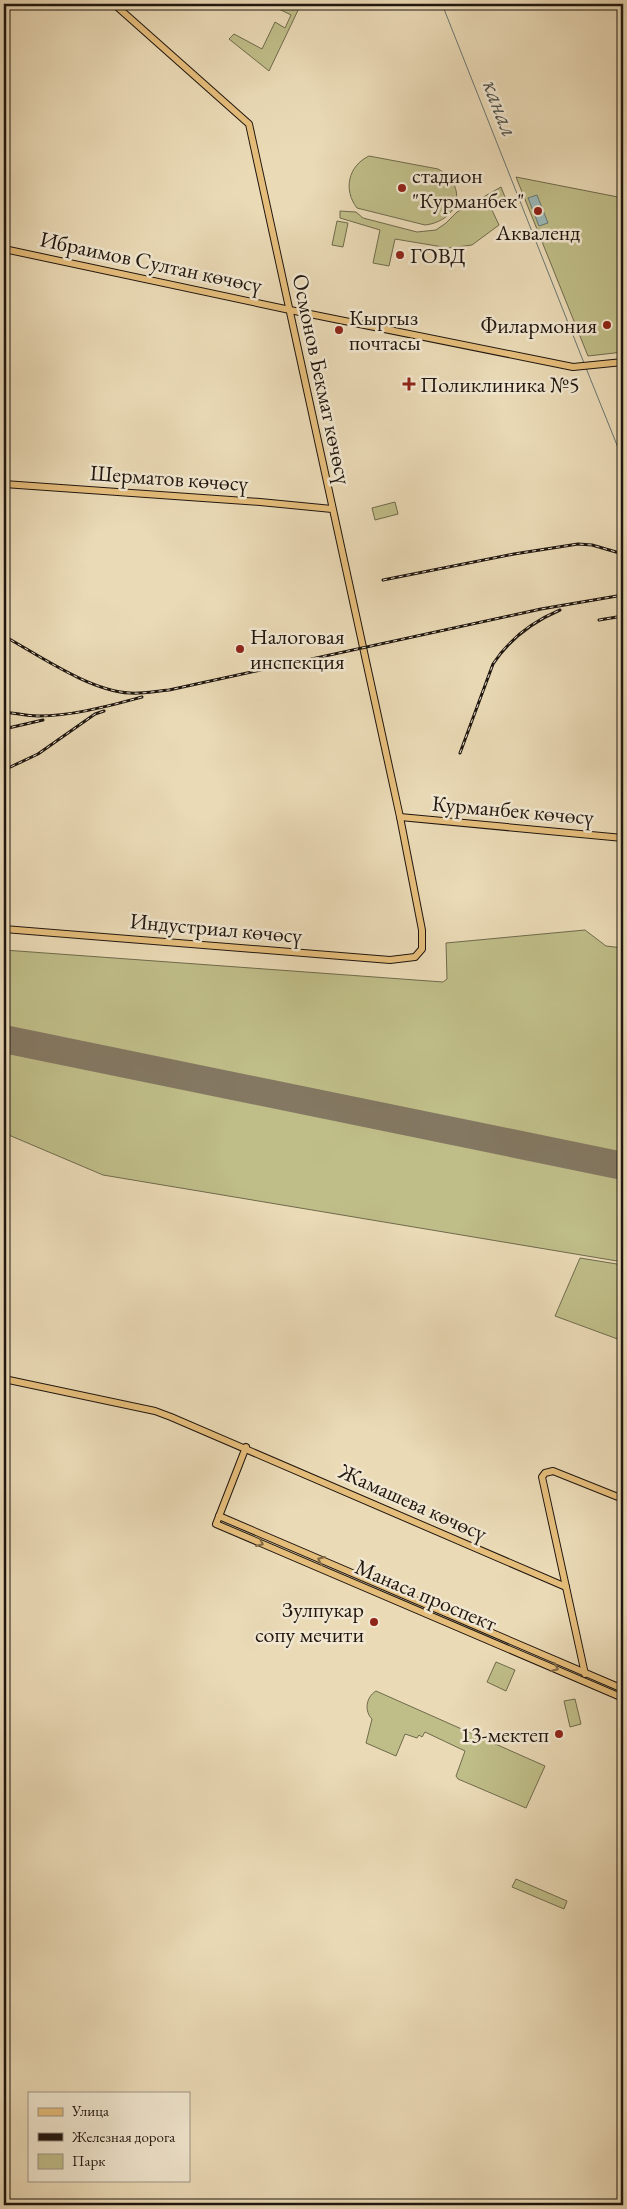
<svg xmlns="http://www.w3.org/2000/svg" width="627" height="2209" viewBox="0 0 627 2209" font-family="'EB Garamond',serif">
  <style>
    .green { fill: #bfbd88; stroke: #6f6a4c }
    .water { fill: #9bb8b7; stroke: #697774 }
    .lines { fill: none; stroke-linecap: round; stroke-linejoin: round }
    .stream { stroke: #697774; stroke-width: 1 }
    .runway { stroke: #847862; stroke-width: 28 }
    .major-casing { stroke: #1f160f; stroke-width: 8 }
    .major { stroke: #e5bd7b; stroke-width: 6 }
    .rail-casing { stroke: #1f160f; stroke-width: 3 }
    .rail { stroke: #f1e7d0; stroke-width: 1; stroke-dasharray: 4; stroke-linecap: butt }
    .oneway { stroke: #826a45 }
    .poi-dot { fill: #8f2418; stroke: #f1e7d0; stroke-width: 2 }
    .labels { text-anchor: middle; dominant-baseline: central; stroke-width: 5; stroke-linejoin: round; paint-order: stroke }
    .poi-label { font-size: 22px; fill: #1f160f; stroke: #f1e7d0; text-anchor: start }
    .street-label { font-size: 22px; fill: #1f160f; stroke: #f1e7d0 }
    .water-label { font-size: 24px; font-style: italic; fill: #4a4f4a; stroke: #f1e7d0 }
  </style>
  <rect width="100%" height="100%" fill="#eadab6"/>
  <filter id="stains"><feTurbulence type="fractalNoise" baseFrequency=".004" numOctaves="4"/><feColorMatrix values="0 0 0 0 .2 0 0 0 0 .09 0 0 0 0 .02 0 0 0 .5 -.17"/></filter>
  <radialGradient id="worn" r=".72"><stop offset=".6" stop-color="#630" stop-opacity="0"/><stop offset="1" stop-color="#630" stop-opacity=".3"/></radialGradient>
  <g class="green">
    <polygon points="277,4 293,10 296,4 301,4 269,71 229,39 234,34 262,49 275,22 285,28 291,15 275,7"/>
    <path d="M 369,156 L 438,169 C 469,186 459,221 425,225 L 357,208 C 343,190 348,166 369,156 Z"/>
    <polygon points="516,177 623,198 623,352 588,356"/>
    <polygon points="501,187 505,197 491,208 499,225 472,245 449,248 395,239 389,266 373,263 380,230 340,218 340,211 356,212 363,218 417,232 436,230 446,223 457,212"/>
    <polygon points="337,221 348,223 343,247 332,245"/>
    <polygon points="395,502 398,514 375,520 372,508"/>
    <polygon points="585,930 606,946 623,948 623,1155 4,1028 4,950 443,982 447,979 446,943"/>
    <polygon points="4,1050 623,1177 623,1262 103,1175 4,1133"/>
    <polygon points="580,1258 623,1265 623,1341 555,1316"/>
    <polygon points="496,1662 515,1670 506,1691 487,1682"/>
    <path d="M 376,1691 L 545,1766 L 526,1808 L 458,1779 L 456,1776 L 465,1751 L 425,1732 L 422,1737 L 419,1735 L 417,1738 L 405,1734 L 396,1756 L 366,1743 L 372,1719 C 364,1711 366,1697 376,1691 Z"/>
    <polygon points="575,1699 581,1724 570,1727 564,1701"/>
    <polygon points="516,1879 567,1901 564,1909 512,1887"/>
  </g>
  <polygon class="water" points="537,195 548,223 539,226 528,198"/>
  <g class="lines">
    <g class="stream">
      <polyline points="442,4 584,363"/>
      <polyline points="586,368 623,460"/>
    </g>
    <polyline class="runway" points="4,1039 623,1166"/>
    <defs>
      <g id="major">
        <polyline points="4,249 290,310 573,367 623,362"/>
        <polyline points="4,484 260,502 332,509"/>
        <polyline points="400,817 623,838"/>
        <polyline points="4,929 390,960 415,957 422,949 422,930 400,817 249,124 114,4"/>
        <polyline points="4,1379 155,1411 171,1417 566,1587"/>
        <polyline points="246,1447 216,1524 623,1698"/>
        <polyline points="219,1516 623,1689"/>
        <polyline points="585,1674 542,1477 545,1473 553,1471 623,1499"/>
      </g>
    </defs>
    <use href="#major" class="major-casing"/>
    <use href="#major" class="major"/>
    <defs>
      <g id="rail">
        <polyline points="383,580 514,554 578,544 592,545 623,554"/>
        <polyline points="599,620 623,616"/>
        <path d="M 4,636 C 40,656 90,691 130,693 C 143,694 156,691 169,690 L 541,609 L 623,595"/>
        <path d="M 4,712 C 15,713 27,716 38,716 C 73,716 108,706 142,697"/>
        <polyline points="4,729 43,720"/>
        <path d="M 460,753 L 493,664 C 510,638 532,622 560,610"/>
        <polyline points="4,770 38,754 95,714 104,711"/>
      </g>
    </defs>
    <use href="#rail" class="rail-casing"/>
    <use href="#rail" class="rail"/>
  </g>
  <defs><path id="oneway-chevron" d="M-2-3.5L2.5 0L-2 3.5" fill="none" stroke-width="1.6" stroke-linecap="round" stroke-linejoin="round" transform="scale(1.25)"/></defs>
  <g class="oneway">
    <use href="#oneway-chevron" transform="translate(260 1543) rotate(23)"/>
    <use href="#oneway-chevron" transform="translate(321 1560) rotate(-156)"/>
    <use href="#oneway-chevron" transform="translate(555 1668) rotate(24)"/>
  </g>
  <g class="poi-dot">
    <circle cx="402" cy="188" r="5"/>
    <circle cx="538" cy="211" r="5"/>
    <circle cx="400" cy="255" r="5"/>
    <circle cx="607" cy="325" r="5"/>
    <circle cx="339" cy="330" r="5"/>
    <path d="M406.5 376.5h5v5h5v5h-5v5h-5v-5h-5v-5h5z"/>
    <circle cx="240" cy="649" r="5"/>
    <circle cx="374" cy="1622" r="5"/>
    <circle cx="559" cy="1734" r="5"/>
  </g>
  <g class="labels">
    <g class="poi-label">
      <text x="412" y="175">стадион<tspan x="412" dy="25">"Курманбек"</tspan></text>
      <text x="538" y="232" text-anchor="middle">Акваленд</text>
      <text x="410" y="255">ГОВД</text>
      <text x="349" y="317">Кыргыз<tspan x="349" dy="25">почтасы</tspan></text>
      <text x="597" y="325" text-anchor="end">Филармония</text>
      <text x="420" y="384">Поликлиника №5</text>
      <text x="250" y="636">Налоговая<tspan x="250" dy="25">инспекция</tspan></text>
      <text x="364" y="1609" text-anchor="end">Зулпукар<tspan x="364" dy="25">сопу мечити</tspan></text>
      <text x="549" y="1734" text-anchor="end">13-мектеп</text>
    </g>
    <g class="street-label">
      <text transform="translate(151 262) rotate(12)">Ибраимов Султан көчөсү</text>
      <text transform="translate(322 379) rotate(78)">Осмонов Бекмат көчөсү</text>
      <text transform="translate(169 478) rotate(4)">Шерматов көчөсү</text>
      <text transform="translate(513 810) rotate(5)">Курманбек көчөсү</text>
      <text transform="translate(216 928) rotate(5)">Индустриал көчөсү</text>
      <text transform="translate(413 1502) rotate(24)">Жамашева көчөсү</text>
      <text transform="translate(426 1595) rotate(23)">Манаса проспект</text>
    </g>
    <g class="water-label">
      <text transform="translate(501 108) rotate(69)">канал</text>
    </g>
  </g>
  <rect width="627" height="2209" fill="none" stroke="#eadab6" stroke-width="20"/>
  <rect x="5" y="5" width="617" height="2199" fill="none" stroke="#1f160f" stroke-width="2.5"/>
  <rect x="10" y="10" width="607" height="2189" fill="none" stroke="#1f160f"/>
  <rect x="28" y="2092" width="162" height="90" fill="#f1e7d0" stroke="#9d9383"/>
  <rect x="38" y="2108" width="25" height="8" fill="#e5bd7b" stroke="#9d9383"/>
  <text x="72" y="2116" font-size="15" fill="#1f160f">Улица</text>
  <rect x="38" y="2133" width="25" height="8" fill="#1f160f" stroke="#9d9383"/>
  <text x="72" y="2142" font-size="15" fill="#1f160f">Железная дорога</text>
  <rect x="38" y="2154" width="25" height="15" fill="#bfbd88" stroke="#9d9383"/>
  <text x="72" y="2166" font-size="15" fill="#1f160f">Парк</text>
  <rect width="100%" height="100%" filter="url(#stains)"/>
  <rect width="100%" height="100%" fill="url(#worn)"/>
</svg>
